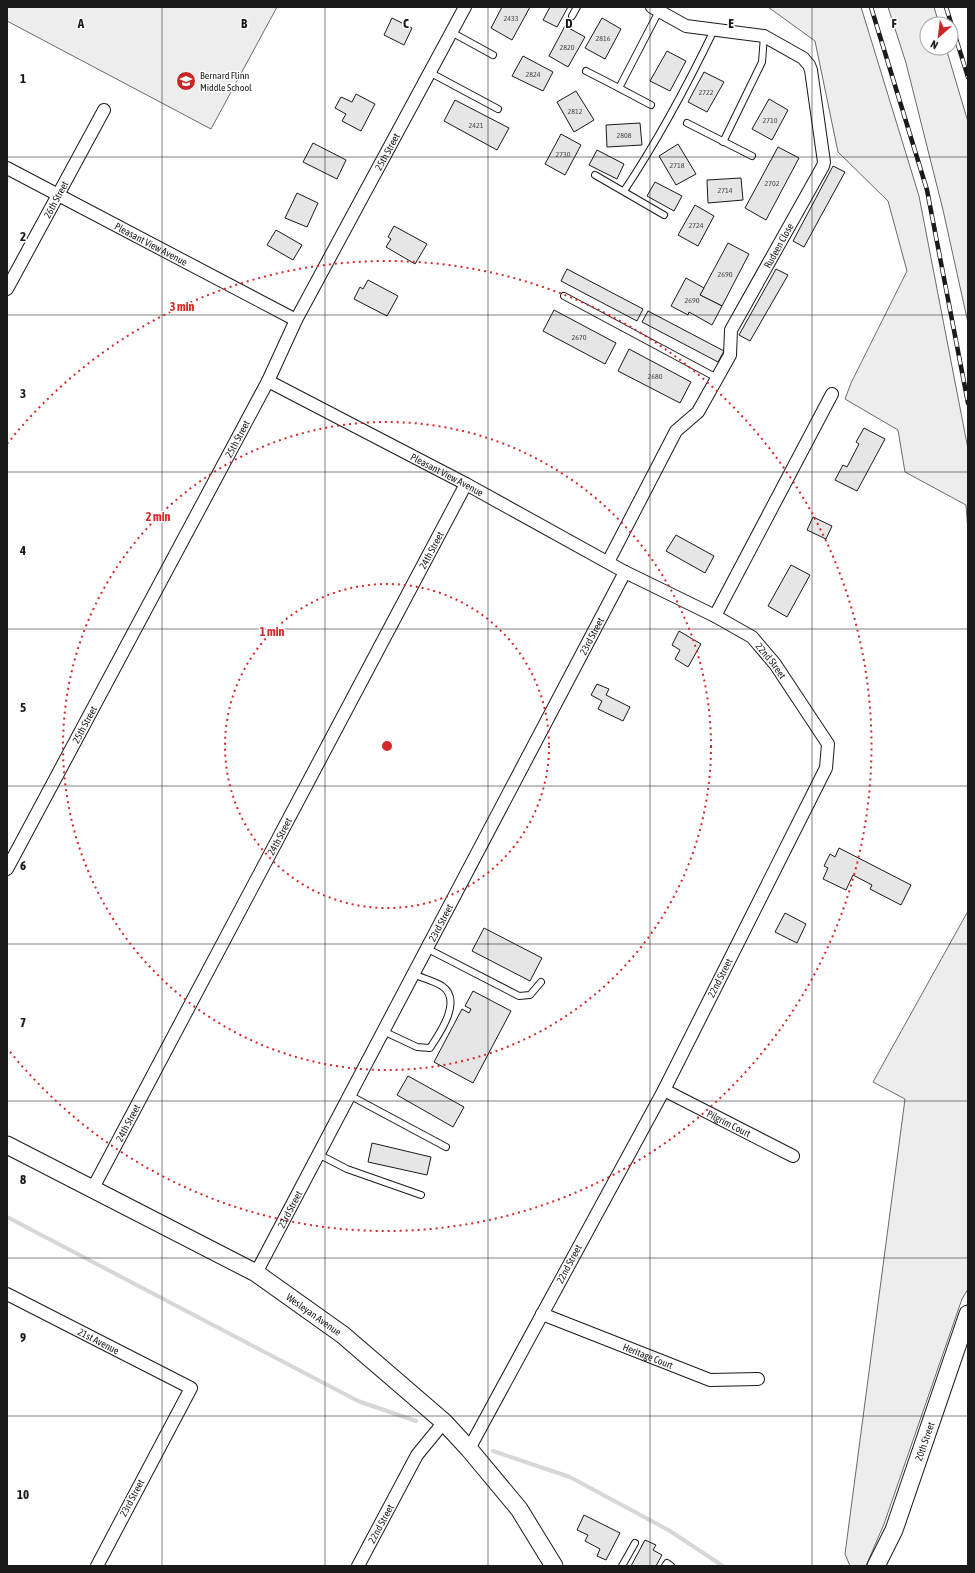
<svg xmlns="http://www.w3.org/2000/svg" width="975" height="1573" viewBox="0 0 975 1573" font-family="'Asap Condensed',sans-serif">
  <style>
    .built { fill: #ededed; stroke: #6a6a6a }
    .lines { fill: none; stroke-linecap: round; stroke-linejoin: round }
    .stream { stroke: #d7d7d7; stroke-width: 4 }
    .building { fill: #e6e6e6; stroke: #1a1a1a }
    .lane-casing { stroke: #1a1a1a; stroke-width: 8 }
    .street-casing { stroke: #1a1a1a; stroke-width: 14 }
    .secondary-casing { stroke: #1a1a1a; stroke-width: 19 }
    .lane { stroke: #fff; stroke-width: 6 }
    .street { stroke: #fff; stroke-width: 12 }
    .secondary { stroke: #fff; stroke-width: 17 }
    .rail-casing { stroke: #1a1a1a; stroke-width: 4.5 }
    .rail { stroke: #fff; stroke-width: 3; stroke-dasharray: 9; stroke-linecap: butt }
    .grid { fill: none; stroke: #1a1a1a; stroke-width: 1; stroke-opacity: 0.55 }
    .ring { fill: none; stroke: #d62828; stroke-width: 2; stroke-dasharray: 2 4 }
    .labels { text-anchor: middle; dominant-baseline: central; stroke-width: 3; stroke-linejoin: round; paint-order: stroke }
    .number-label { font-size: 8px; fill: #4d4d4d }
    .poi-label { font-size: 10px; fill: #1a1a1a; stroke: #fff; text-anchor: start }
    .street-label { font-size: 10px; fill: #1a1a1a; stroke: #fff }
    .grid-label { font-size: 13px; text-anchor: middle; font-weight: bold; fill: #1a1a1a; stroke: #fff; stroke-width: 3; stroke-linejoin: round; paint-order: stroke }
    .centre { fill: #d62828; stroke: #fff; stroke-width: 2 }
    .ring-label { font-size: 12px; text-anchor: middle; font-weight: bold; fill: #d62828; stroke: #fff; stroke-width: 3; stroke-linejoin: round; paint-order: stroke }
  </style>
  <rect width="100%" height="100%" fill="#fff"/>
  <g class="built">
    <polygon points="7,7 277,7 211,129 7,21"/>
    <polygon points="768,7 861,7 919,196 968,449 968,531 966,505 905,472 898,430 845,399 851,383 907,271 888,201 838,152 815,41"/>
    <polygon points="888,7 934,7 939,24 927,24 927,48 946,48 968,122 968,323 943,210 906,63"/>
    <polygon points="968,911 968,1289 962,1299 884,1524 866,1566 850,1566 845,1554 905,1099 873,1082"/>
  </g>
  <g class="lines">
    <g class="stream">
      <polyline points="7,1217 358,1401 416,1421"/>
      <polyline points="493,1451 570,1477 670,1531 723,1566"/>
    </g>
  </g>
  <g class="building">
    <polygon points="502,7 530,7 512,40 491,28"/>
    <polygon points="550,7 568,7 557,27 543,20"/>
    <polygon points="392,18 412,28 404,45 384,35"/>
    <polygon points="602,18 621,29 605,59 585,48"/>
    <polygon points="565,26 585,37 568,67 549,56"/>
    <polygon points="667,51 686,61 670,91 650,81"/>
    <polygon points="523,56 553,72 543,91 512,76"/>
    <polygon points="704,72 724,82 707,112 688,102"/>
    <polygon points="576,91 594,120 574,132 557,102"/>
    <polygon points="356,94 375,104 361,131 342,121 346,114 335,108 341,97 352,102"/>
    <polygon points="769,99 788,110 772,140 752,129"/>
    <polygon points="455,100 509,128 497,150 444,121"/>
    <polygon points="640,123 642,145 607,147 606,125"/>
    <polygon points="561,134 581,145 565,175 545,164"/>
    <polygon points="313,143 346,160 337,179 303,162"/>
    <polygon points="678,144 696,174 676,185 659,156"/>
    <polygon points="778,147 799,158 766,220 745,208"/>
    <polygon points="597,150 624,164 617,179 589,165"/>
    <polygon points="833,166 845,172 804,247 793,241"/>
    <polygon points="741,178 743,200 708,203 707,180"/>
    <polygon points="655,182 682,196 674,211 647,196"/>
    <polygon points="297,193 318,203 307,227 285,218"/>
    <polygon points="695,205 714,216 698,246 678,235"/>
    <polygon points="394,226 427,244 415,264 386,247 391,239 388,237"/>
    <polygon points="276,230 302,245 293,260 267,245"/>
    <polygon points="728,243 749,254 722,306 700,295"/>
    <polygon points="567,269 643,309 637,321 561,281"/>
    <polygon points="776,269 788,275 750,341 739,335"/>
    <polygon points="686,278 704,288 700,295 722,306 712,325 689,312 688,315 671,306"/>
    <polygon points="368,280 398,296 387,316 354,299 360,287 363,289"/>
    <polygon points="554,310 616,343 605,364 543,331"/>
    <polygon points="648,311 724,351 718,362 642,322"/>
    <polygon points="629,349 691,382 680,403 618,371"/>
    <polygon points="864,428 885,439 857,491 835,480 843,465 847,467 859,444 856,442"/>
    <polygon points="813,517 832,526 826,539 807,530"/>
    <polygon points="676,535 714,556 705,573 666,551"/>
    <polygon points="791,565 810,575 787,617 768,606"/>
    <polygon points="679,631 701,644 688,667 675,659 680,650 672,645"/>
    <polygon points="597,684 609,689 606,695 630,707 623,721 598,709 602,701 591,695"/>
    <polygon points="839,848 911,885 901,905 870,889 872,885 853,875 846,890 823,879 828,868 824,866 830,854 835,857"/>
    <polygon points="785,913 806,924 797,943 775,932"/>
    <polygon points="484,928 542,958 530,981 472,951"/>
    <polygon points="473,991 511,1011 473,1083 434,1062 462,1009 469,1013 471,1009 465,1006"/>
    <polygon points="408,1076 464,1107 453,1127 397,1095"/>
    <polygon points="372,1143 431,1157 427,1175 368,1162"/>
    <polygon points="584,1515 620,1533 606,1560 597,1556 600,1549 585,1541 588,1535 577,1530"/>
    <polygon points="645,1540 656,1545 653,1550 662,1555 656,1566 631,1566"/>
  </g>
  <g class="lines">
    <defs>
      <g id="lane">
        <polyline points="572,16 577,7"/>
        <polyline points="451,32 493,55"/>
        <polyline points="586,71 619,88"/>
        <polyline points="429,72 498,109"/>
        <polyline points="651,105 619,88 659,11"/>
        <polyline points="687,123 752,156"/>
        <polyline points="723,142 762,62 764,36"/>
        <polyline points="595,175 664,215"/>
        <path d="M 624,191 C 658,140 687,86 714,30"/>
        <polyline points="564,296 717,378"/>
        <polyline points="426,948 519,996 530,995 541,982"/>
        <path d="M 383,1031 L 417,1047 L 430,1048 C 440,1033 463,1000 442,986 C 434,981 422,978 413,974"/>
        <polyline points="349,1095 446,1147"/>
        <polyline points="318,1154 347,1169 421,1195"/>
        <polyline points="622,1566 635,1543"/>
        <polyline points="665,1566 667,1563 671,1566"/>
      </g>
      <g id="street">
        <path id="s1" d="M 7,168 L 296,320"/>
        <path id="s2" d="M 7,289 L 104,110"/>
        <path id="s3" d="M 268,381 L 466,484 L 625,572 L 715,616 L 752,637 L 775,664 L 828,744 L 826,768 L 664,1090 L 469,1449"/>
        <path id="s4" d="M 608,562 L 676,431 L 698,412 L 730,355 L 731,330 L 823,166 L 824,162 L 811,70 L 809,65 L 803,58 L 764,36 L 686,26 L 652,7"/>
        <polyline points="715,616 832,394"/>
        <path id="s5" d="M 7,869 L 268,381 L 296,320 L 465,7"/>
        <path id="s6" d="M 664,1090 L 793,1156"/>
        <path id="s7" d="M 93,1188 L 466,484"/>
        <path id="s8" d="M 256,1273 L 625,572"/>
        <path id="s9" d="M 7,1294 L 191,1388 L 97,1566"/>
        <path id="s10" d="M 542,1314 L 710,1380 L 758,1379"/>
        <path id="s11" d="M 358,1566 L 417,1455 L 444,1422"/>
      </g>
      <g id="secondary">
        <path id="s12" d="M 7,1145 L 256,1273 L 343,1335 L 444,1422 L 469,1449 L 519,1509 L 554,1566"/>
        <path id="s13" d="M 876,1566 L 894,1530 L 968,1314"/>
      </g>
    </defs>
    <use href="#lane" class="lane-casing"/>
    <use href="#street" class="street-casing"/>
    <use href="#secondary" class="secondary-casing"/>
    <use href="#lane" class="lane"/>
    <use href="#street" class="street"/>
    <use href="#secondary" class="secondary"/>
    <defs>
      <g id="rail">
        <polyline points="871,7 927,190 968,403"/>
        <polyline points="946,7 968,77"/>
      </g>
    </defs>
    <use href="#rail" class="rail-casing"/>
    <use href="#rail" class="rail"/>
  </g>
  <path class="grid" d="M 162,7 L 162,1566M 325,7 L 325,1566M 488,7 L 488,1566M 650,7 L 650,1566M 812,7 L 812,1566M 7,157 L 968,157M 7,315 L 968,315M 7,472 L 968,472M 7,629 L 968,629M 7,786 L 968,786M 7,944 L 968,944M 7,1101 L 968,1101M 7,1258 L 968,1258M 7,1416 L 968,1416"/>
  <g class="ring">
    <circle cx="387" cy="746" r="162"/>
    <circle cx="387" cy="746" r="324"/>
    <path d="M7 444A485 485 0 1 1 7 1048"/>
  </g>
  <defs>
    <symbol id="school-disc" viewBox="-11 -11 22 22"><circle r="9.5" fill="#c62828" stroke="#fff"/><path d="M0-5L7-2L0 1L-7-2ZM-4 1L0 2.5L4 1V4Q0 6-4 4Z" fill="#fff"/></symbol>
  </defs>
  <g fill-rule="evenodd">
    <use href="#school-disc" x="175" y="70" width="22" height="22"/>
  </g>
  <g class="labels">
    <g class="number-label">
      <text x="511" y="18">2433</text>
      <text x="603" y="38">2816</text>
      <text x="567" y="47">2820</text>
      <text x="533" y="74">2824</text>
      <text x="706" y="92">2722</text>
      <text x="575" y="111">2812</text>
      <text x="770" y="120">2710</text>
      <text x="476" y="125">2421</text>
      <text x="624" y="135">2808</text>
      <text x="563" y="154">2730</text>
      <text x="677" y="165">2718</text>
      <text x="772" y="183">2702</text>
      <text x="725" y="190">2714</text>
      <text x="696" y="225">2724</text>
      <text x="725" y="274">2690</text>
      <text x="692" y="300">2690</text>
      <text x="579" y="337">2670</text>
      <text x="655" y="376">2680</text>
    </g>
    <g class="poi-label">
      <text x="200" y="75">Bernard Flinn<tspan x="200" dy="12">Middle School</tspan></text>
    </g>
    <g class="street-label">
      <text stroke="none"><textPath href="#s5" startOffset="812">25th Street</textPath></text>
      <text stroke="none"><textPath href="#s2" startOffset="102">26th Street</textPath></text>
      <text stroke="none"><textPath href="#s1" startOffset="163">Pleasant View Avenue</textPath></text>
      <text stroke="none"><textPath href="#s4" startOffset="364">Rudeen Close</textPath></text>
      <text stroke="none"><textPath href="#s5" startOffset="488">25th Street</textPath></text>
      <text stroke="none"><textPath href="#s3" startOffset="202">Pleasant View Avenue</textPath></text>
      <text stroke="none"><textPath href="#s7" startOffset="722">24th Street</textPath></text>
      <text stroke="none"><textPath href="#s8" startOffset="720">23rd Street</textPath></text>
      <text stroke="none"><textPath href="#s3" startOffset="578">22nd Street</textPath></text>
      <text stroke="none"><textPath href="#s5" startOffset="164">25th Street</textPath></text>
      <text stroke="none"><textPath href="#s7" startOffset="398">24th Street</textPath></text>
      <text stroke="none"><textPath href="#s8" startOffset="396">23rd Street</textPath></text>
      <text transform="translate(720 978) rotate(-63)">22nd Street</text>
      <text stroke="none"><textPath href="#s7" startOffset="74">24th Street</textPath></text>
      <text stroke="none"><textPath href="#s6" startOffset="73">Pilgrim Court</textPath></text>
      <text stroke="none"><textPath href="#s8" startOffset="72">23rd Street</textPath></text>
      <text transform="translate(569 1264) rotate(-62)">22nd Street</text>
      <text stroke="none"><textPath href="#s12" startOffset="351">Wesleyan Avenue</textPath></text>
      <text stroke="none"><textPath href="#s9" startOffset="103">21st Avenue</textPath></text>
      <text stroke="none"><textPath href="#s10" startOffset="114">Heritage Court</textPath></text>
      <text stroke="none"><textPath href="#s13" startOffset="134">20th Street</textPath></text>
      <text transform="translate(132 1498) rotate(-62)">23rd Street</text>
      <text stroke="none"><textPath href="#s11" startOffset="48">22nd Street</textPath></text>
    </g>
  </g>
  <g class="grid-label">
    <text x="81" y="28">A</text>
    <text x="244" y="28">B</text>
    <text x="406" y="28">C</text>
    <text x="569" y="28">D</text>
    <text x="731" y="28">E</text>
    <text x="894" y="28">F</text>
    <text x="23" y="83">1</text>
    <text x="23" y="241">2</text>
    <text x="23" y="398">3</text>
    <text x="23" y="555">4</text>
    <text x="23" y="712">5</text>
    <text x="23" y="870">6</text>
    <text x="23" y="1027">7</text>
    <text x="23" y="1184">8</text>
    <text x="23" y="1342">9</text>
    <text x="23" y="1499">10</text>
  </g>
  <circle cx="387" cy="746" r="6" class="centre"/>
  <g class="ring-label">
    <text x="182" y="311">3 min</text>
    <text x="158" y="521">2 min</text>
    <text x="272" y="636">1 min</text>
  </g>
  <rect width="975" height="1573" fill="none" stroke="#1a1a1a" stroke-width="16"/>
  <g transform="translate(939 36) rotate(208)"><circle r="19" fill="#ffffff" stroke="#a3a3a3"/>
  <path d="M0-3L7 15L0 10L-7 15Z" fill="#c62828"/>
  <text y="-6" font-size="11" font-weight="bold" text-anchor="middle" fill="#1a1a1a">N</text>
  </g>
</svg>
